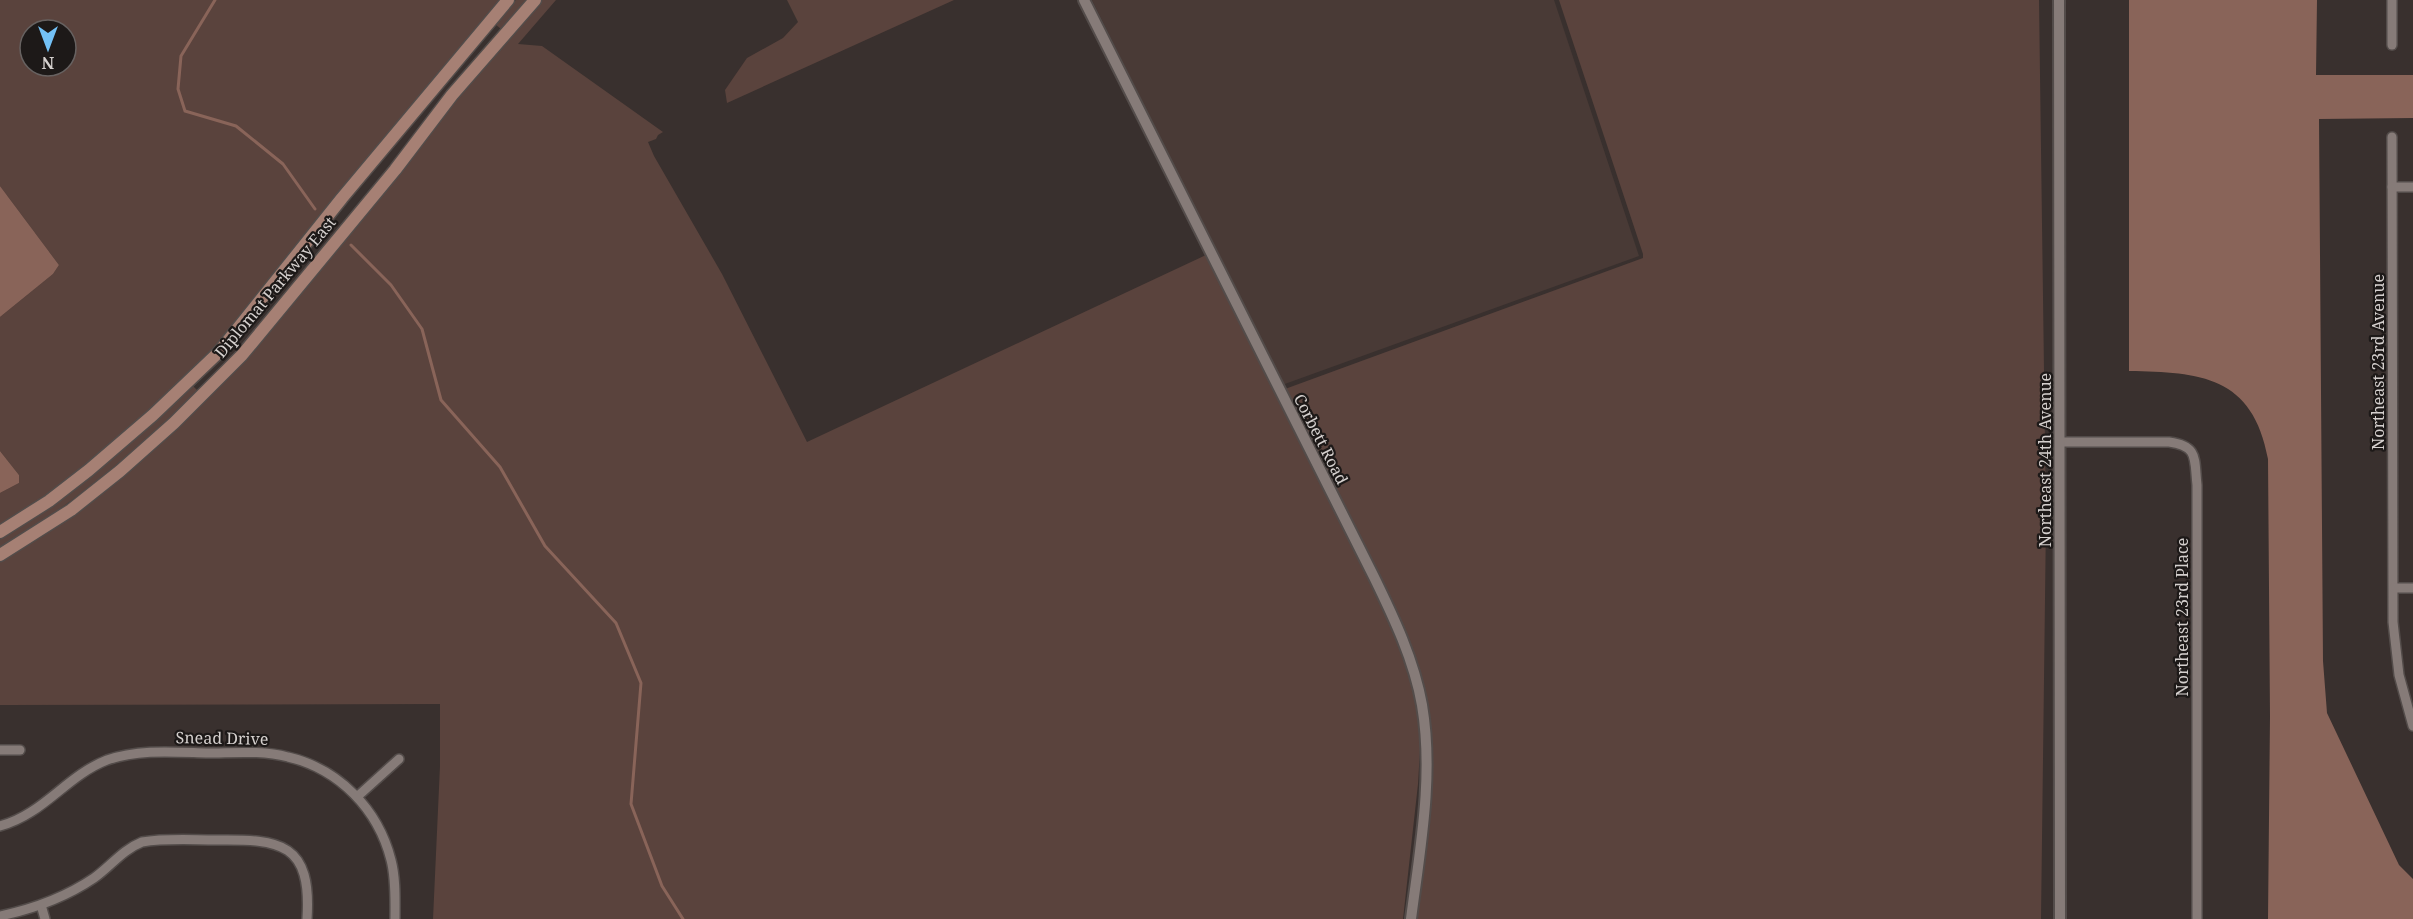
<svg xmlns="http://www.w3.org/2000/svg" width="2413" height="919" viewBox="0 0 2413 919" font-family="'Noto Serif',serif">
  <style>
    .built { fill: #493a36 }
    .green { fill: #5a433d; fill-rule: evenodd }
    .water { fill: #896459 }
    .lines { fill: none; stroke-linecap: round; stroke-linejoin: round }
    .stream { stroke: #896459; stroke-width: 3 }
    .minor-casing { stroke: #534c4a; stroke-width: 12 }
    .tertiary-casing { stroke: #534c4a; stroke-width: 14 }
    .secondary-casing { stroke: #534c4a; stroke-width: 15 }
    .minor { stroke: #867b78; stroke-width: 9 }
    .tertiary { stroke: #867b78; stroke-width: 10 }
    .secondary { stroke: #a68074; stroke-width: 12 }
    .labels { text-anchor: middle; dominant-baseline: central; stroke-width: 4.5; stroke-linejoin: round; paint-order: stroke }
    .street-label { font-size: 16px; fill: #d5d0ce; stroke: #1d1918 }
  </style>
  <rect width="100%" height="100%" fill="#39302e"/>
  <polygon class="built" points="1092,0 1554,0 1639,256 1282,385"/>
  <g class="green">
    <path d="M 0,0 L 501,0 L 347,183 L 215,348 L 149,410 L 86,466 L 46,496 L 0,525 L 0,493 L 19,483 L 19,475 L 0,451 L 0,317 L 53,274 L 59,265 L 0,186 ZM 30,30 L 66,30 L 66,66 L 30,66 Z"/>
    <polygon points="516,0 527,0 501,29 495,24"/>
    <polygon points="542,0 556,0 518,44 542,46 663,132 658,135 656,139 648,142 654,156 722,274 807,442 1206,255 1391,624 1414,691 1421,733 1418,784 1403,919 433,919 440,766 440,704 0,705 0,561 73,515 207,399 456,99"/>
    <polygon points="787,0 954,0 727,103 725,90 747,58 783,38 798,22"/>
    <polygon points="1559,0 2039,0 2046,519 2041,919 1416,919 1433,766 1431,728 1424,688 1400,619 1285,389 1643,258 1643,254"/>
    <path d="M 193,386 L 198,391 C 137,450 73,505 0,548 L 0,538 L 22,525 L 156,419 Z"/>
  </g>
  <g class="water">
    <path d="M 2129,0 L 2317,0 L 2316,75 L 2413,75 L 2413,118 L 2319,119 L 2323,661 L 2327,713 L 2399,865 L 2413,879 L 2413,919 L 2268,919 L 2270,716 L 2268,459 C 2253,376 2200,372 2129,371 Z"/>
    <polygon points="0,186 59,265 53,274 0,317"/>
    <polygon points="0,451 19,475 19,483 0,493"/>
  </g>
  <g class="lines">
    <g class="stream">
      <polyline points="215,0 181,56 178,89 185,111 236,126 283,164 315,209"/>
      <polyline points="351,245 391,285 422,329 441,400 500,467 545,546 616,623 641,683 631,804 662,886 683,919"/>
    </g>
    <defs>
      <g id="minor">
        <polyline points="2392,0 2392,45"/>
        <polyline points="2392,137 2393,622 2399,675 2413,726"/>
        <polyline points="2392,187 2413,187"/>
        <path d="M 2060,442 L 2169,442 C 2199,446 2194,459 2197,485 L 2197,919"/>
        <polyline points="2394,588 2413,588"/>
        <polyline points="0,750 20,750"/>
        <polyline points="358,796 399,759"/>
        <path d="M 0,826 C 44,814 66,776 107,760 C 139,749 173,752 206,753 C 233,753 261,750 288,757 C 339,769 378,809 391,860 C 396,879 395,900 395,919"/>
        <polyline points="41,905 45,919"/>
        <path d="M 0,916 C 33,909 66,897 94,878 C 111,866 122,850 142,842 C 166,838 191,840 216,840 C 281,839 312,843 307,919"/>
      </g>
      <g id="tertiary">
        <path d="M 1084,0 L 1374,577 C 1394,618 1414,660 1422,705 C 1434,776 1420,849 1411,919"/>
        <polyline points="2059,0 2060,919"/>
      </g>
      <g id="secondary">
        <polyline points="0,532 49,501 89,470 153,415 219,352 342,198 508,0"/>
        <polyline points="0,555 71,510 120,471 174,423 242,355 395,170 452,95 535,0"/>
      </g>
    </defs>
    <use href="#minor" class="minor-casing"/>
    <use href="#tertiary" class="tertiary-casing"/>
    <use href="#secondary" class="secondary-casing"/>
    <use href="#minor" class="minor"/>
    <use href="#tertiary" class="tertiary"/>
    <use href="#secondary" class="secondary"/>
  </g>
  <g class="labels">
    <g class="street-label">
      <text transform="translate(275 287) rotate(-50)">Diplomat Parkway East</text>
      <text transform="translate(2378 362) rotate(-90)">Northeast 23rd Avenue</text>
      <text transform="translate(1321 439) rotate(63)">Corbett Road</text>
      <text transform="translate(2045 460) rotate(-90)">Northeast 24th Avenue</text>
      <text transform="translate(2182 617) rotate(-90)">Northeast 23rd Place</text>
      <text transform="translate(222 738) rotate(1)">Snead Drive</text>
    </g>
  </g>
  <g transform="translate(48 48) rotate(180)"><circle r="28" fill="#1d1918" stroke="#676261" stroke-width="1.5"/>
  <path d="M0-4.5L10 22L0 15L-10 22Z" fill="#73c1f6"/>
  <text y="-9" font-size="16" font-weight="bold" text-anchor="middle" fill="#d5d0ce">N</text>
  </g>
</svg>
